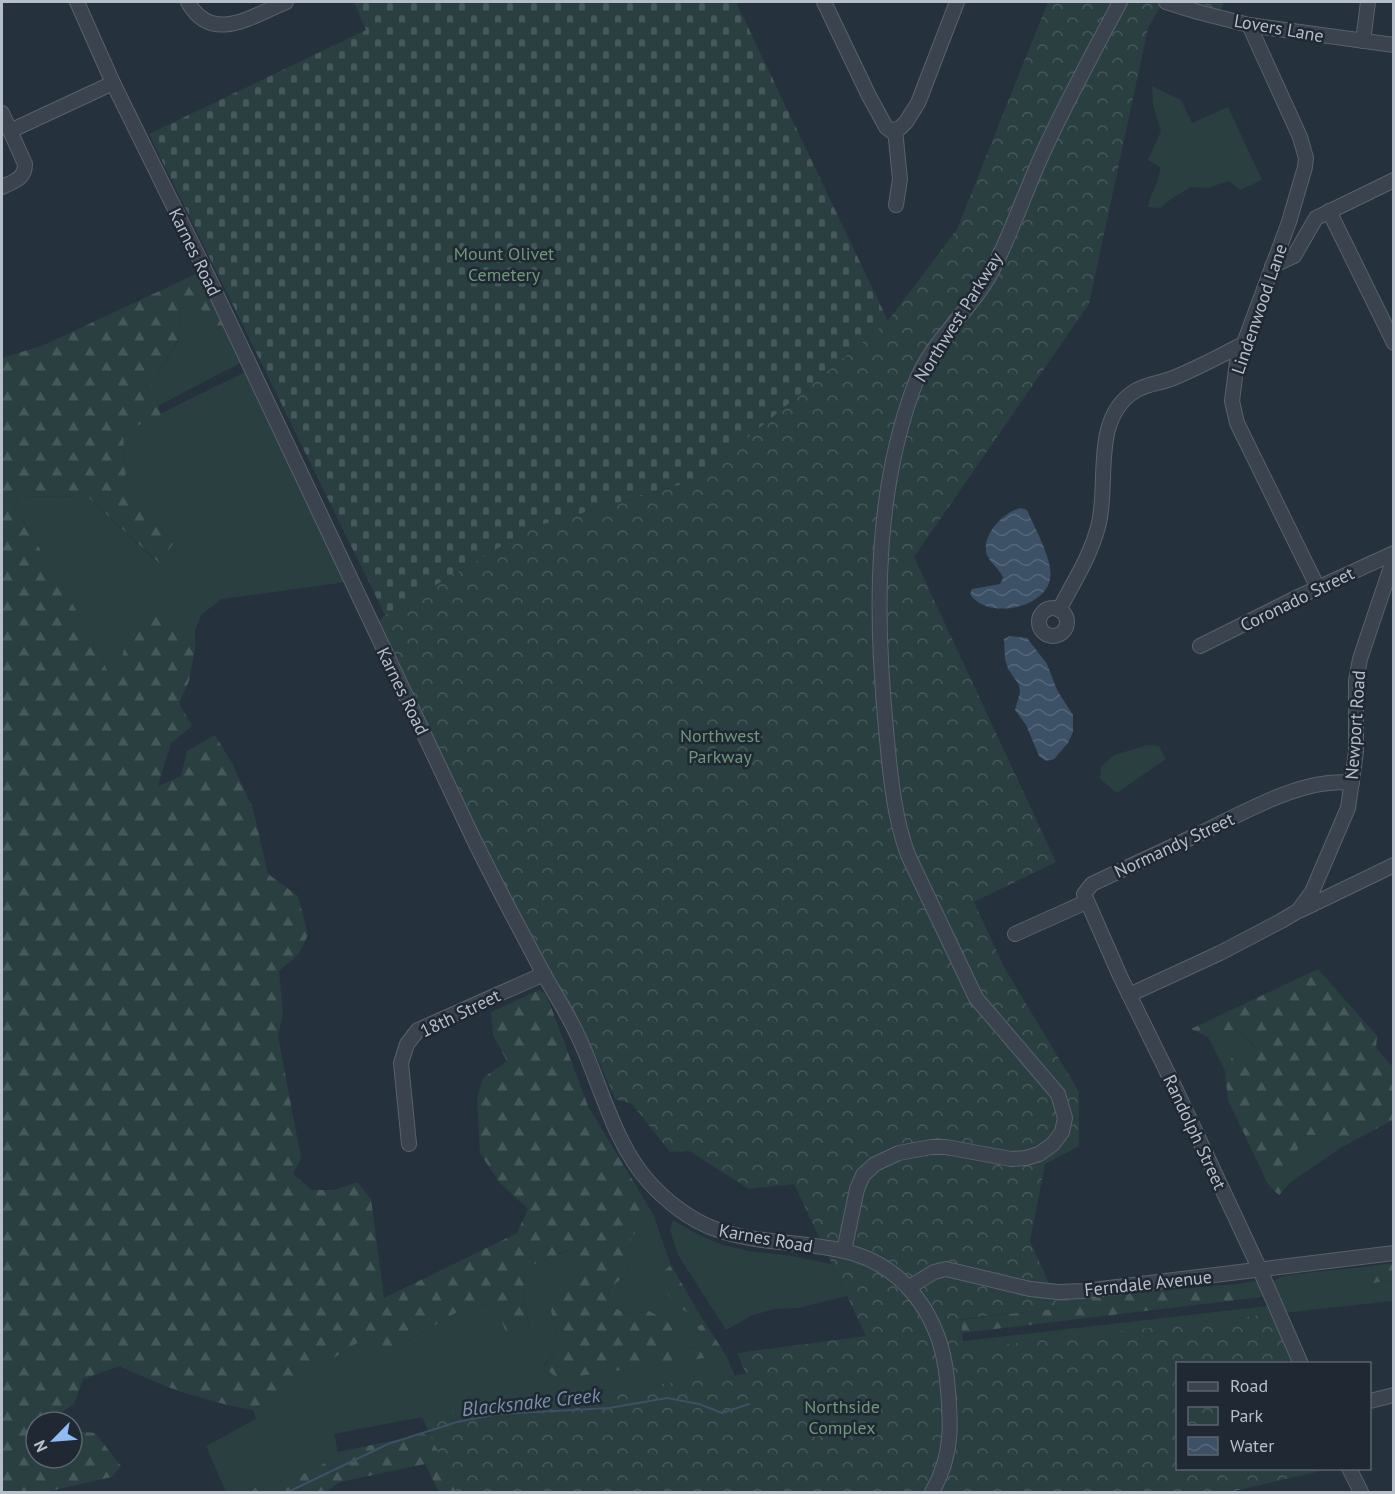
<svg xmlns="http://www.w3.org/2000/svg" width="1395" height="1494" viewBox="0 0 1395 1494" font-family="'PT Sans',sans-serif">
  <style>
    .green { fill: #293f40 }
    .forest { fill: url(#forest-firs) }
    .cemetery { fill: url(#cemetery-stones) }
    .park { fill: url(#park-crowns) }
    .water { fill: url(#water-waves) }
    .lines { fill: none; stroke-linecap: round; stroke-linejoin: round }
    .stream { stroke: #3c5066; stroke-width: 2 }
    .minor-casing { stroke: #58616c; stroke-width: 16 }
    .minor { stroke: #3a434e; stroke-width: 14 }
    .labels { text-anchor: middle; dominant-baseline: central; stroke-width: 5; stroke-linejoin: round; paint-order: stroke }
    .street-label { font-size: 18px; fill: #b6bec9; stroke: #1f2833 }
    .park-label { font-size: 18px; fill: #6e9876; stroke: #1f2833 }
    .water-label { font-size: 20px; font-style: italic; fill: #7890aa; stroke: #1f2833 }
  </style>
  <defs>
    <pattern id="forest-firs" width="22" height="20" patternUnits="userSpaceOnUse" patternTransform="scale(1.5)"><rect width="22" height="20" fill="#293f40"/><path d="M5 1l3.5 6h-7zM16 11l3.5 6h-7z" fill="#46595a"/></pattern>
    <pattern id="cemetery-stones" width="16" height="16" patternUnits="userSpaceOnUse" patternTransform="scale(1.5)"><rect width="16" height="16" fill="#293f40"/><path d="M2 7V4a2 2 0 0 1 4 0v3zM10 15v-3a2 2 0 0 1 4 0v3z" fill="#46595a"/></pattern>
    <pattern id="park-crowns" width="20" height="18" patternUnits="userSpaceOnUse" patternTransform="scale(1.5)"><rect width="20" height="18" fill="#293f40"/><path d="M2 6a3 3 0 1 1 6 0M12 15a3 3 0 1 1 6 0" fill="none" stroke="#46595a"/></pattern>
    <pattern id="water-waves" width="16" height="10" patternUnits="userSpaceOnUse" patternTransform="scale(1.5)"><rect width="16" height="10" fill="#3c5066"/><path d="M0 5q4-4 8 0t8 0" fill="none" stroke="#56677b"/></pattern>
  </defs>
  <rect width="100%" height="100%" fill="#26313e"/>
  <g class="green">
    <path d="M 1152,86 L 1181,100 L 1192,123 L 1228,107 L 1262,180 L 1240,190 L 1229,181 L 1208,188 L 1191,187 L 1174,197 L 1160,208 L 1148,207 C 1150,192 1160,183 1160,167 L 1148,160 L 1161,131 L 1153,105 Z"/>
    <polygon points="192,299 222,334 230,334 244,361 158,406 151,383 178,341 181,309"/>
    <polygon points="249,370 347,582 222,599 202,614 195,631 195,648 178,627 130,628 120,665 110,676 78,613 15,507 18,496 88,497 158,563 173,544 126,479 123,432"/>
    <polygon points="1148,745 1159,746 1166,759 1117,793 1100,779 1101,767 1114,755"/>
    <polygon points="1240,1030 1255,1048 1233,1055 1225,1071 1208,1037 1219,1031"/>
    <polygon points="1300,1135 1316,1135 1342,1147 1291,1182 1282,1169 1297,1154"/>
    <polygon points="653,1214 671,1265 667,1267 689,1313 696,1308 705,1323 697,1327 707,1345 697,1349 670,1345 649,1311 630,1315 613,1307 608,1289 628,1274 631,1237"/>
    <polygon points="673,1220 699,1235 723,1245 749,1251 792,1256 832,1264 847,1296 798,1308 775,1309 753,1315 726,1330 678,1255 670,1230"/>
    <polygon points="570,1250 580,1270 551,1311 559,1346 544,1366 557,1378 726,1355 735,1376 558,1396 406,1420 334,1434 339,1456 297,1477 260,1485 249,1492 226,1492 206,1446 256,1419 253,1410 369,1335 404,1343 459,1311 496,1303 505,1330 529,1326 524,1296 525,1268"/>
    <polygon points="1372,1266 1373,1283 1393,1280 1393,1301 1283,1313 1272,1283 1278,1278 1287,1275"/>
    <polygon points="1255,1281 1262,1285 1266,1293 1261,1297 1237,1300 1237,1284"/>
    <polygon points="1267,1306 1271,1314 964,1350 963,1341"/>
  </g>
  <g class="forest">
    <path d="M 200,272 L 230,334 L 222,334 L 192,299 L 181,309 L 178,340 L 151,383 L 161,415 L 123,432 L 126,479 L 173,544 L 159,563 L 88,497 L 18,496 L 15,507 L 78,613 L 110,676 L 120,664 L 130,628 L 154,609 L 178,627 L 195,648 L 189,681 L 179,703 L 192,726 L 171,743 L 158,786 L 181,776 L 187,751 L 215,735 L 233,765 L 253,809 L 268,874 L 298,896 L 308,935 L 299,954 L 279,971 L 283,1014 L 278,1036 L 301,1158 L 293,1174 L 312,1190 L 335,1190 L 357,1182 L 371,1199 L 384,1298 L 517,1233 L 528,1209 L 499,1182 L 480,1153 L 477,1098 L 483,1078 L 507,1061 L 493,1035 L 491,1012 L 539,990 L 546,994 L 588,1106 L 653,1214 L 631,1237 L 628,1274 L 608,1289 L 613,1307 L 630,1315 L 649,1311 L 675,1326 L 671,1345 L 696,1349 L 707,1345 L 697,1327 L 705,1323 L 726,1355 L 558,1379 L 544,1367 L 559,1346 L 551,1311 L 561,1279 L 580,1270 L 569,1250 L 525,1268 L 524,1296 L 529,1326 L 516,1338 L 505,1330 L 495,1303 L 459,1311 L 404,1343 L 383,1348 L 368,1336 L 253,1410 C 207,1402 162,1387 120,1366 L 83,1379 L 74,1404 L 55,1417 L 59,1422 L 36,1422 L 36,1458 L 72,1458 L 72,1431 L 95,1433 L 121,1466 L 112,1477 L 46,1492 L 2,1492 L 2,358 L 44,345 Z"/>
    <polygon points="1318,969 1377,1036 1376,1048 1393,1067 1393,1120 1342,1147 1316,1135 1300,1135 1297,1154 1283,1169 1291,1182 1279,1195 1269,1186 1228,1100 1225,1071 1233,1055 1255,1047 1240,1030 1219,1031 1208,1037 1191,1029"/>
    <polygon points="1393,1263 1393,1280 1373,1283 1372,1266"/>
    <path d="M 671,1265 L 696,1308 L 689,1313 C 674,1307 651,1277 671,1265 Z"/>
    <polygon points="1237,1284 1237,1300 962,1333 960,1320 1059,1308 1056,1300"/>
    <polygon points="496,1419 554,1492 439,1492 425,1464 340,1482 325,1492 249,1492 260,1485 297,1477 339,1456 338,1452"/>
  </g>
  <polygon class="cemetery" points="354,2 736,2 888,321 697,480 534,527 385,615 149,134 366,30"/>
  <g class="park">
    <polygon points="1048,2 1163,2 1148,28 1089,304 914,557 1056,862 974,902 1004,967 1079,1092 1079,1146 1045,1164 1030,1241 1060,1308 961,1319 964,1349 1271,1314 1294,1363 1178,1364 1178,1468 1329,1469 1230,1492 545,1492 541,1484 522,1492 457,1492 422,1417 558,1396 746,1374 737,1353 866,1336 794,1184 749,1189 689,1151 670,1152 632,1104 615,1099 601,1066 478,834 378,622 385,615 534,527 697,480 888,321 957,229"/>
    <polygon points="1174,2 1224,2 1220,14"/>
  </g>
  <g class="water">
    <path d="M 1021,508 L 1027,510 C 1034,527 1054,561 1050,579 C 1045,609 986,620 970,594 L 972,589 L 1000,584 L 1003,578 C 1000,569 991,564 987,555 C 980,536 1004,511 1021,508 Z"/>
    <polygon points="1010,636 1027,638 1047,664 1057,690 1073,715 1073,732 1068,743 1054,759 1046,761 1039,756 1026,725 1015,710 1020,692 1019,685 1008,669 1005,659 1004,639"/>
  </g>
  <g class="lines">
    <polyline class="stream" points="288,1492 388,1444 457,1422 498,1414 609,1408 667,1398 699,1404 722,1413 749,1404"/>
    <defs>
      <g id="minor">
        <path d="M 77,2 L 113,83 L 203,266 L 474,840 C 496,885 520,929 543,973 C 555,994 568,1014 578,1036 C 601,1084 613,1142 649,1182 C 666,1201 690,1220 715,1229 C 756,1244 801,1241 844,1251 C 906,1265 941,1318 947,1379 C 951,1421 954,1454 932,1492"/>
        <path d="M 188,2 C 212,45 252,16 286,2"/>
        <polyline points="824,2 869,96 886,127 891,131 900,128 906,122 918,103 957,2"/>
        <polyline points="1166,2 1198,12 1249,25 1394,45"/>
        <polyline points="1249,25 1300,137 1306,158 1305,167 1289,222 1237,362 1232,401 1237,423 1318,588"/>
        <polyline points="1363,41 1368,2"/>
        <path d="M 2,113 L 25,164 C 25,179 14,181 2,187"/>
        <polyline points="895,130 900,179 896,205"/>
        <polyline points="10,131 113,83"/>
        <polyline points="1329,211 1394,343"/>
        <polyline points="1272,266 1294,256 1316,218 1394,180"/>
        <circle cx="1053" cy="622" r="14"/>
        <path d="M 1059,610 C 1073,583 1090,557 1098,527 C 1110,485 1090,419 1135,391 C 1146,384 1161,383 1173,378 C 1198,368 1220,356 1243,344"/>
        <polyline points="1200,646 1300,596 1394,553"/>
        <polyline points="1301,910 1394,865"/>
        <polyline points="1015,934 1086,902"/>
        <polyline points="1129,995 1220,953 1281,921 1298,911 1312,892 1348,808 1356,752 1356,681 1360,659 1394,558"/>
        <polyline points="409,1144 401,1063 407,1044 418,1030 544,974"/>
        <path d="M 844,1251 L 857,1189 L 863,1175 L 875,1164 L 899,1153 L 931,1147 L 946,1147 L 1011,1159 L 1026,1158 L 1039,1154 L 1053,1144 L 1062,1132 L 1065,1118 L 1058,1094 L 976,998 L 908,855 C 893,814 890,771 886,729 C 875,614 874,493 915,384 C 931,341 971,311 992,271 C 1011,234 1024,195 1041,157 C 1065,104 1093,53 1120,2"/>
        <polyline points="908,1288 934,1272 946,1269 1030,1289 1058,1292 1084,1291 1394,1253"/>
        <path d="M 1301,1364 L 1260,1270 L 1175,1088 L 1120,976 L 1084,894 L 1092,884 C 1128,867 1164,850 1201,833 C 1243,813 1305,776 1352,783"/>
        <polyline points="1370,1401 1394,1395"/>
        <polyline points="1349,1468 1361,1492"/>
      </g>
    </defs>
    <use href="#minor" class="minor-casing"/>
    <use href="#minor" class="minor"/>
  </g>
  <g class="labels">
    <g class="street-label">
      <text transform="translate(1279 28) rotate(10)">Lovers Lane</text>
      <text transform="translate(195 252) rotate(64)">Karnes Road</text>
      <text transform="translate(1259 309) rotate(-71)">Lindenwood Lane</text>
      <text transform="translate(958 317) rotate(-58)">Northwest Parkway</text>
      <text transform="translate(1297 599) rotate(-26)">Coronado Street</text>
      <text transform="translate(403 691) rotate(64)">Karnes Road</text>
      <text transform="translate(1355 725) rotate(-86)">Newport Road</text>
      <text transform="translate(1174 845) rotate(-25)">Normandy Street</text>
      <text transform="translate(460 1013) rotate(-26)">18th Street</text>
      <text transform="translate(1195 1132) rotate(65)">Randolph Street</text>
      <text transform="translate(766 1238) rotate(10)">Karnes Road</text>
      <text transform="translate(1148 1283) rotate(-6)">Ferndale Avenue</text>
    </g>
    <g class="park-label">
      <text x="504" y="253">Mount Olivet<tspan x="504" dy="21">Cemetery</tspan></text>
      <text x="720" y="735">Northwest<tspan x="720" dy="21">Parkway</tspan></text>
      <text x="842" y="1406">Northside<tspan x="842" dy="21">Complex</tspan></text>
    </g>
    <g class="water-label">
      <text transform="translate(531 1402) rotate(-6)">Blacksnake Creek</text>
    </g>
  </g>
  <rect width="1395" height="1494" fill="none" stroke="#b6bec9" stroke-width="6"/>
  <rect x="1176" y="1362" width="195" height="108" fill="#1f2833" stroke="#5b646f" stroke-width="1.5"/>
  <rect x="1188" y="1382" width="30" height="9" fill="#3a434e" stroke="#5b646f" stroke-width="1.5"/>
  <text x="1230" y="1392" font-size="18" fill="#b6bec9">Road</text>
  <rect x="1188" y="1407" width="30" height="18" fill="url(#park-crowns)" stroke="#5b646f" stroke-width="1.5"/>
  <text x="1230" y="1422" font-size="18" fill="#b6bec9">Park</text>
  <rect x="1188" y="1437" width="30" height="18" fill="url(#water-waves)" stroke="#5b646f" stroke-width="1.5"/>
  <text x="1230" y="1452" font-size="18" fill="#b6bec9">Water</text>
  <g transform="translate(54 1440) rotate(245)"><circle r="28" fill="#1f2833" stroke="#5b646f" stroke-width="1.5"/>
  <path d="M0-4.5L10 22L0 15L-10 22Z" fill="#90bbf3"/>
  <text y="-9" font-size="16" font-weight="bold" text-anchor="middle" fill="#b6bec9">N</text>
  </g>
</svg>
